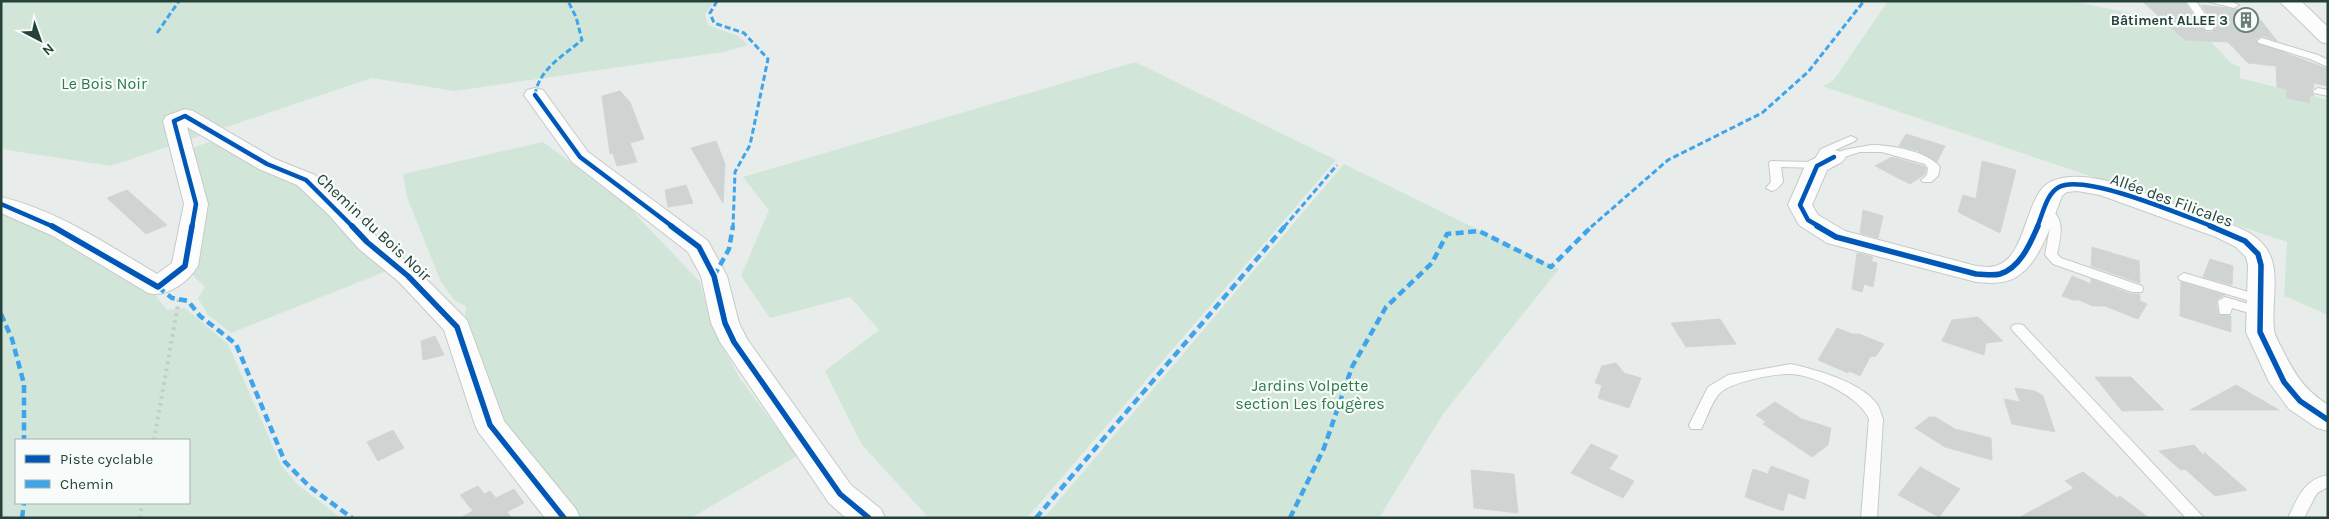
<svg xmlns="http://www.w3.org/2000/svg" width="2329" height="519" viewBox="0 0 2329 519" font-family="Karla,sans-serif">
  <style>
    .green { fill: #d1e6d8; fill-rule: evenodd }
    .building { fill: #cfd4d2; stroke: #d1d6d4 }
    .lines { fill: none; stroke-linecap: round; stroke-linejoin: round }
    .lane-casing { stroke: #c5cac8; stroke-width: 2 }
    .street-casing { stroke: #c5cac8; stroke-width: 2 }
    .path { stroke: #c3ccca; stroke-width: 4; stroke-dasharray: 2.5 4.5; stroke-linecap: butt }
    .lane { fill: #fcfcfc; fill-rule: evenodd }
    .street { fill: #fcfcfc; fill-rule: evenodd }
    .quiet-far1 { stroke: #3ea4ec; stroke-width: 3; stroke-dasharray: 6 3; stroke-linecap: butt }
    .quiet { stroke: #3ea4ec; stroke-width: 4.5; stroke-dasharray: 8 4.5; stroke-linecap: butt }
    .cycleway-far1-casing { stroke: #f7fbf9; stroke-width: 7 }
    .cycleway-casing { stroke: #f7fbf9; stroke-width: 9 }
    .cycleway-far1 { stroke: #0057b8; stroke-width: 4.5 }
    .cycleway { stroke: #0057b8; stroke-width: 5.5 }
    .labels { text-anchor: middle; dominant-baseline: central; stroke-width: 4.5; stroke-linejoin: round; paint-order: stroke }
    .far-poi-label { font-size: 14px; font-weight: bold; fill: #24423a; stroke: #f7fbf9; text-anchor: end }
    .park-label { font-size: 16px; fill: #2d7a4b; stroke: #f7fbf9 }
    .street-label { font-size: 16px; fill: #24423a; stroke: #f7fbf9 }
  </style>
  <rect width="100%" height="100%" fill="#e8edeb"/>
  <g class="green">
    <polygon points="1,1 714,1 705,15 708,25 738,36 748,45 724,52 455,91 372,78 111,166 1,149"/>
    <polygon points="1888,1 2071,1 2197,27 2232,64 2240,67 2240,78 2328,100 2328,315 2284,296 2287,242 1822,86 1833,81"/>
    <polygon points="1135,62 1336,160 1027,518 929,518 862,445 825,371 879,330 850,297 770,318 741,276 769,210 743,177"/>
    <polygon points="218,139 300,181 392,269 231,333 207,314 198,298 205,287 188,271 192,148"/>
    <polygon points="543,142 623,201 700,282 708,312 718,338 739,377 797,456 691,518 574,518 494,409 464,326 466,306 455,301 441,282 407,197 403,174"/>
    <polygon points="1344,164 1559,269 1443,414 1379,518 1044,518"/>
    <path d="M 1,210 L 135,277 L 155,295 L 167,310 L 185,308 L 228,344 L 281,465 L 298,485 L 341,518 L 1,518 ZM 16,440 L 189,440 L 189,503 L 16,503 Z"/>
  </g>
  <g class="building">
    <polygon points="2142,1 2184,1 2206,32 2212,32 2216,28 2201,5 2246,10 2255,13 2277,41 2263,36 2256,39 2256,42 2328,69 2328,86 2313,83 2314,88 2311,90 2314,96 2309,95 2310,103 2287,98 2286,89 2277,87 2276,66 2248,63 2228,42 2185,40"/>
    <polygon points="620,91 630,102 644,139 630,143 637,162 617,166 613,153 610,154 602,96"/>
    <polygon points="1906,134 1945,146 1937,162 1918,151 1899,146"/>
    <polygon points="716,141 725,164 723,203 691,148"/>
    <polygon points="1892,157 1924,166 1926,168 1925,174 1910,184 1875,166"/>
    <polygon points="1982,161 2016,170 2000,233 1958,212 1963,195 1976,199"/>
    <polygon points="686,185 693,203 668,207 665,190"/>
    <polygon points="127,190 167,225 146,234 107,198"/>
    <polygon points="1863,210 1883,216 1878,238 1860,233"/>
    <polygon points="2092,247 2139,261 2140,283 2091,266"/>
    <polygon points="1857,253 1873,257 1871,261 1877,263 1873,287 1864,284 1862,292 1852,289"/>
    <polygon points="2210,259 2233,266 2232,285 2203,277"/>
    <polygon points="2072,276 2091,284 2091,279 2131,294 2140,294 2140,301 2147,304 2138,319 2105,306 2093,306 2079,300 2073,300 2062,296"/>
    <polygon points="2181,282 2225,295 2216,300 2218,314 2231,316 2231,332 2180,316"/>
    <polygon points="1978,317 2003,341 1986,343 1984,355 1942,341 1952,320"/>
    <polygon points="1720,319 1736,344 1686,347 1671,323"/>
    <polygon points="1837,328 1852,334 1859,334 1884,344 1876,356 1870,357 1860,376 1849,371 1848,373 1818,360"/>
    <polygon points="435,336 444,355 423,360 421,341"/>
    <polygon points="1616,363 1624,373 1641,378 1629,408 1598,398 1602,385 1595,383 1602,366"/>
    <polygon points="2095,377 2131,377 2164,410 2122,411"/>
    <polygon points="2236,385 2279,410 2190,410"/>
    <polygon points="2015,388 2035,391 2043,396 2055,432 2012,424 2004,399 2020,402"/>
    <polygon points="1775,402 1802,419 1831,428 1828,445 1812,457 1763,424 1766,422 1756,415"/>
    <polygon points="1929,417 1935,417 1955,429 1991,438 1992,460 1945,447 1915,428"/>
    <polygon points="393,430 404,448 378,461 367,442"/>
    <polygon points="1591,444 1618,456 1609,469 1634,481 1623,498 1571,473"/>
    <polygon points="2194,445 2204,456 2204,452 2247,490 2215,496 2185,469 2181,470 2159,451"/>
    <polygon points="1771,466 1809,480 1805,499 1788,493 1783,511 1745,497 1753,469 1768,474"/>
    <polygon points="1920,467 1960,489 1939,517 1898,495"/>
    <polygon points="1471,470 1514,474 1518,513 1474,508"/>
    <polygon points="2083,472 2117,498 2120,496 2149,518 2018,518 2074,488 2065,481"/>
    <polygon points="478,486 484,494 490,491 496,498 514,489 524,503 507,512 512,518 460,518 473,511 460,495"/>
  </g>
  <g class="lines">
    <defs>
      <g id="lane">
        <polygon points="2186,1 2196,1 2214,28 2212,30 2206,30"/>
        <polygon points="2206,1 2229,1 2239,5 2234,8"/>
        <polygon points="2262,38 2318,55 2328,60 2328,67 2310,59 2259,43 2257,41"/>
        <polygon points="2318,88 2328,90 2328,96 2314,93 2313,91"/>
        <path d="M 1851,136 L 1857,139 L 1855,141 L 1829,153 L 1821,168 L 1781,167 L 1783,182 C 1780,186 1777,190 1772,191 L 1766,188 L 1771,182 L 1769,163 L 1771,161 L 1813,162 L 1821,149 Z"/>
        <path d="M 1871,145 C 1891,145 1927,151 1940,167 L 1938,176 L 1931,182 L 1923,182 L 1921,180 L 1927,175 L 1928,168 L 1925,164 L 1882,152 L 1860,152 L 1834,160 L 1828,157 L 1844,150 Z"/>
        <path d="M 2043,207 C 2067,213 2061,236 2057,254 L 2061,258 L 2142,286 L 2143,289 L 2142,292 L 2132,292 L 2053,264 L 2045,255 L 2050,227 L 2047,219 L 2037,211 Z"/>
        <polygon points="2184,273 2265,297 2266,300 2260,304 2180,280 2178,277"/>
        <polygon points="2225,297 2265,309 2267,312 2260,316 2232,308 2230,314 2220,314 2218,301"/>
        <polygon points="2018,324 2023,325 2204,518 2186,518 2013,331 2011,328 2013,325"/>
        <path d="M 1791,364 C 1817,370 1861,382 1877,404 C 1880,409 1881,414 1883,419 L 1877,518 L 1861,518 L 1869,419 C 1860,397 1816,376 1792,374 C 1776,373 1729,382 1719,394 C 1711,403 1707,418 1701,429 L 1691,429 L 1689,425 L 1708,387 L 1728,375 Z"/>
        <path d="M 2328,475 L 2328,487 L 2317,493 L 2304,518 L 2288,518 C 2298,498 2304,479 2328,475 Z"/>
      </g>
      <g id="street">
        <polygon points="2279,1 2301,1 2328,27 2328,44 2321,42"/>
        <polygon points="535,88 543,90 588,152 708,241 727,276 739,323 747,339 851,485 881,509 885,518 846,518 829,503 720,342 711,323 701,276 688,252 572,162 524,95 527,90"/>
        <path d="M 185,109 L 193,111 L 275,159 L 315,175 L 346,204 L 376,236 L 417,270 L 467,320 L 504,421 L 576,509 L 580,518 L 545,518 L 479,433 L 475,425 L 444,330 L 399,282 L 358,248 L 328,214 L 297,185 L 259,169 L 187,127 L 208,204 L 198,266 C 188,282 167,298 148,293 L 53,236 L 1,213 L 1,197 C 57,210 108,245 157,274 L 172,263 L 184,204 L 163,121 L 166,116 Z"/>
        <path d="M 1834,150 L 1842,152 L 1846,157 L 1842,162 L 1827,170 L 1812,205 L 1818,215 L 1845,231 L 1976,266 C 1982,266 1989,268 1995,266 C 2028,258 2024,193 2052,181 C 2088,166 2146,194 2180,206 C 2201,214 2223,220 2244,230 C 2289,253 2270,290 2274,330 C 2275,337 2280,344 2283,351 C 2296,376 2304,389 2328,405 L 2328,431 L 2317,428 L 2289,409 L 2269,382 L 2246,332 L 2248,265 L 2246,257 L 2236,247 L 2216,237 L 2100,195 L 2077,191 L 2067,192 L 2062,196 C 2051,223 2040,268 2010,280 C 1999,284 1988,283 1976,282 L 1827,243 L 1799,225 L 1788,205 L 1805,166 L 1809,161 Z"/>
      </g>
    </defs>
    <use href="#lane" class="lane-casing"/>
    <use href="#street" class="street-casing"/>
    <g class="path">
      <polyline points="154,440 179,299"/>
      <polyline points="140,518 142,503"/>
    </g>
    <use href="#lane" class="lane"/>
    <use href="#street" class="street"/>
    <g class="quiet-far1">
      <polyline points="717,1 710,13 714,23 744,33 768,59 750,145 735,172 733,227"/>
      <polyline points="157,33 179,1"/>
      <path d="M 535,95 C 539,69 563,56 582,40 L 576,17 L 568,1"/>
      <polyline points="1284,227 1337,165"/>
      <polyline points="1591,227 1668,160 1762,113 1808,72 1864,1"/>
    </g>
    <g class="quiet">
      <polyline points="714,276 729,249 733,226"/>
      <polyline points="158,287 172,298 188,301 200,316 236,344 285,462 310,487 352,518"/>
      <polyline points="1,314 12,339 24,384 24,440"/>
      <polyline points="22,518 24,503"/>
      <polyline points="1036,518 1285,226"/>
      <polyline points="1290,518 1324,448 1352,367 1386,307 1432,263 1447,234 1479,231 1551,267 1592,226"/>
    </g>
    <defs>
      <g id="cycleway-far1">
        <polyline points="535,95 580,157 673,227"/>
        <polyline points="1,204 54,227"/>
        <polyline points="192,227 196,204 174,121 185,116 267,164 306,180 353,227"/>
        <polyline points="1820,227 1808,220 1800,205 1817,166 1834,157"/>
        <path d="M 2037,227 C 2043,214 2046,194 2059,187 C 2085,173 2184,216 2214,227"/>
      </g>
      <g id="cycleway">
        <polyline points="52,226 158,287 185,266 192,226"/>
        <polyline points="352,226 367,242 408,276 457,327 490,425 564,518"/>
        <polyline points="671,226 699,247 714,276 725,323 734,342 840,494 869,518"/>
        <path d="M 1817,226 L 1836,237 L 1976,274 C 1984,274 1992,276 2000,274 C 2020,268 2030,244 2038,226"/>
        <polyline points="2210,226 2245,241 2258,254 2261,265 2260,332 2284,382 2300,401 2328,420"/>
      </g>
    </defs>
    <use href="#cycleway-far1" class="cycleway-far1-casing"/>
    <use href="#cycleway" class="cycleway-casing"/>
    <use href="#cycleway-far1" class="cycleway-far1"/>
    <use href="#cycleway" class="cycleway"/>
  </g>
  <defs>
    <symbol id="building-ring" viewBox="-11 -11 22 22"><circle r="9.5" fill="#f7fbf9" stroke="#697e78" stroke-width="1.5"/><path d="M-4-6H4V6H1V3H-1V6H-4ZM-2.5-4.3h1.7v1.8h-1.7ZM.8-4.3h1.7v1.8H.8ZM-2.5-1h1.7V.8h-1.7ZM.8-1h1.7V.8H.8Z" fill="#697e78"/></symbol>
  </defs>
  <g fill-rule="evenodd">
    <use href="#building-ring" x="2232" y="6" width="28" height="28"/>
  </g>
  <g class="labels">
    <g class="far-poi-label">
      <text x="2228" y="20">Bâtiment ALLEE 3</text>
    </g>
    <g class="park-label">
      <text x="104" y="83">Le Bois Noir</text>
      <text x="1310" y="385">Jardins Volpette<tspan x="1310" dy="18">section Les fougères</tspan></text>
    </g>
    <g class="street-label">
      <text transform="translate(2172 200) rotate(20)">Allée des Filicales</text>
      <text transform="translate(374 227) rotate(43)">Chemin du Bois Noir</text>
    </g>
  </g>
  <rect width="2329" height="519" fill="none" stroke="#24423a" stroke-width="5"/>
  <rect x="15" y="439" width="175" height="65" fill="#f7fbf9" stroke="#a3b1ad"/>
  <rect x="25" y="455" width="25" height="8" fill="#0057b8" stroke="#a3b1ad"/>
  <text x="60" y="464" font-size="15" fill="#24423a">Piste cyclable</text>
  <rect x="25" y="480" width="25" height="8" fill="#3ea4ec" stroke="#a3b1ad"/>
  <text x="60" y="489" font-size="15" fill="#24423a">Chemin</text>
  <g transform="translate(40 40) rotate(139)" stroke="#f7fbf9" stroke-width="4" paint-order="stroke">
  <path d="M0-4L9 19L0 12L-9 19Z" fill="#24423a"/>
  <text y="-8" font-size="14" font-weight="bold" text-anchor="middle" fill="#24423a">N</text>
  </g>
</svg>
